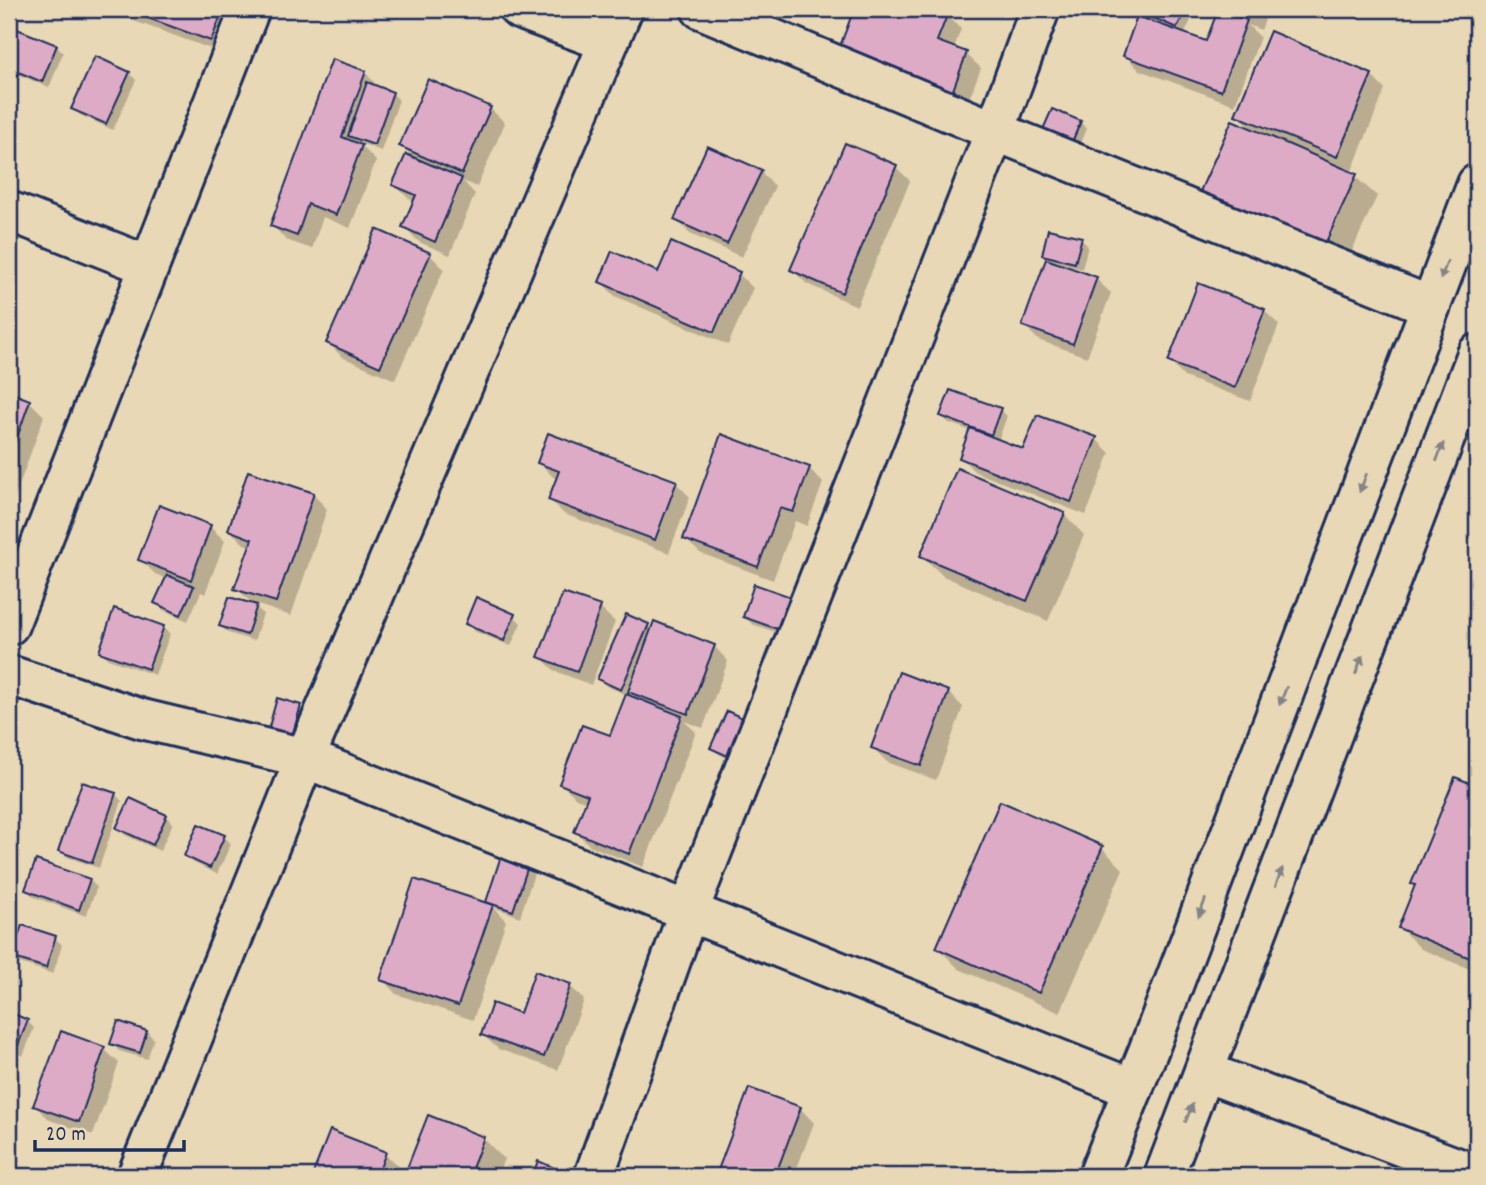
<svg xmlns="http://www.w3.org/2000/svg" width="1486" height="1185" viewBox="0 0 1486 1185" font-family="Dekko,sans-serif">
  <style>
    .shadow { fill: #0003; fill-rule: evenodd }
    .building { fill: #deabc7; stroke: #1b2f5e; stroke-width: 2 }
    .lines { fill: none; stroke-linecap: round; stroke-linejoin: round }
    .minor-casing { stroke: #1b2f5e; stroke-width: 44 }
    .minor { stroke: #e9d8b5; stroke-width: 38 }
    .oneway { fill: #82848a }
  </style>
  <rect width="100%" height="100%" fill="#e9d8b5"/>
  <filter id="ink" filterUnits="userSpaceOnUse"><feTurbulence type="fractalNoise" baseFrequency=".0143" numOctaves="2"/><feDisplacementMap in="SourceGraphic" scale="14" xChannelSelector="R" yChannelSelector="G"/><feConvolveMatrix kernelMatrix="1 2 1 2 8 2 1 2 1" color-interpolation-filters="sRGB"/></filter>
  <g filter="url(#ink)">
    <g class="shadow">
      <polygon points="101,9 118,9 115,15"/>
      <polygon points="122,9 213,9 222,12 236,26 225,54 134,21"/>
      <polygon points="761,9 787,9 784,18"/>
      <polygon points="856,9 932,9 947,15 961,29 954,48 966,54 981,68 963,114 838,56"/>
      <polygon points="1117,9 1186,9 1193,16 1184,35 1207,43 1218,13 1206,9 1269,9 1261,30 1248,25 1260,37 1235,105 1139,70 1125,55 1150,19"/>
      <polygon points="18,31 56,46 63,53 49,88 9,70 9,53"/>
      <polygon points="365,72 379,88 392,93 399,100 381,151 358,142 376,161 350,228 323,217 312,249 286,240 272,225"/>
      <polygon points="129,73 136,80 113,130 80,115 73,108"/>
      <polygon points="1371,75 1385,90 1351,173 1377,196 1342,273 1253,130 1237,114"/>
      <polygon points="429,81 490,108 505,123 477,187 463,181 475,194 450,255 419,242 404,227 415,201 409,199 394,184 415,159 401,145"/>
      <polygon points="1080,122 1087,129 1073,162 1039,142"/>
      <polygon points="896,167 910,181 857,306 807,284 792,270"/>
      <polygon points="761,172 775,186 742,257 690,234 676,219"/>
      <polygon points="1081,239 1088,246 1082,269 1066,265 1065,268 1096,279 1111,293 1087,357 1038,340 1024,325 1048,259 1044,254"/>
      <polygon points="430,255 444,269 395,380 342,357 328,342"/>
      <polygon points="659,274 739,274 753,288 728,345 615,296 601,282"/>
      <polygon points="1264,310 1279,325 1250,401 1184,377 1170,362"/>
      <polygon points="9,394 30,402 44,416 11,508 9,508"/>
      <polygon points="1000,409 1007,416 998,441 1024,451 1096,439 1110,453 1086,515 975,472 961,458 971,431 949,423 942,416"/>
      <polygon points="539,462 676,483 690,497 669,553 564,514 550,500 558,479 553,477"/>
      <polygon points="809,468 823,483 807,526 795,521 773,580 700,553 685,539"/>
      <polygon points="313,494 327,509 291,616 252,603 263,614 254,641 228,633 221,626 255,606 236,588 251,547 244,544 230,530"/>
      <polygon points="1064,514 1084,535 1048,621 943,576 922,556"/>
      <polygon points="210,527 225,541 205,594 201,592 188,621 163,610 156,603 167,579 155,574 140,559"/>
      <polygon points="796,601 793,638 752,624 745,617"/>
      <polygon points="600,608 615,622 591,685 555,671 540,657"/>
      <polygon points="514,616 521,623 511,646 474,631 467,624"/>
      <path d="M 648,626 L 653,630 L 714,646 L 728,661 L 703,728 L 684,721 L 696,732 L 643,867 L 590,846 L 576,832 L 587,802 L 576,798 L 562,784 L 611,738 L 627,695 L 606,686 L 599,679 ZM 630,691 L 640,702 L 627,697 Z"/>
      <polygon points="163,627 170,634 155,675 108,659 101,652"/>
      <polygon points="948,692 963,707 936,780 887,762 873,748"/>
      <polygon points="300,707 307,714 298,746 276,740"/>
      <polygon points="746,721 737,763 719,754 712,747"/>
      <polygon points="1456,780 1477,788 1477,972 1421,949 1400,928"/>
      <polygon points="115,794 122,801 99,868 67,857 60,850"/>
      <polygon points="166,816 173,823 160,851 125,835 118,828"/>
      <polygon points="224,836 231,844 217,874 194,863 187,856"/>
      <polygon points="9,839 16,846 9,874"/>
      <polygon points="1102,848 1123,869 1060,1013 959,969 938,948"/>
      <polygon points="38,862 89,880 97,887 86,916 34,897 27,890"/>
      <polygon points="527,867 534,874 520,917 493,907 506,921 473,1020 396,994 382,979 416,881 495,908 488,901"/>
      <polygon points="55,938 62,945 53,974 20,963 13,956"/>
      <polygon points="570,986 584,1000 558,1070 498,1049 483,1035"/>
      <polygon points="9,1014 27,1021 34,1028 23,1056 9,1051"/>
      <polygon points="147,1032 154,1039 147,1059 119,1051 112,1044"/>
      <polygon points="62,1033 104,1049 119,1063 93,1135 50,1120 35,1106"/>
      <polygon points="9,1067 20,1076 9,1110"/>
      <polygon points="800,1108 814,1123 794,1176 726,1176 720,1170"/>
      <polygon points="429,1117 483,1138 504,1159 497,1176 405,1176"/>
      <polygon points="331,1133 385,1154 400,1168 397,1176 314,1176"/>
    </g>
    <g class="building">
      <polygon points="123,9 218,9 223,10 211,41"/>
      <polygon points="854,9 937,9 948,13 937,41 967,52 949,101 836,57"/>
      <polygon points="1132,9 1186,9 1177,28"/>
      <polygon points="1227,9 1249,9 1247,16"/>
      <polygon points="1218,10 1247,20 1221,91 1123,56 1137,16 1206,41"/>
      <polygon points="17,29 57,45 42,82 9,68 9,48"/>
      <polygon points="1270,31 1372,74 1337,157 1235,115"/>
      <polygon points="95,56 130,72 106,124 71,109"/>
      <polygon points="332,59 366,71 342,137 362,145 336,215 308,204 297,236 270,226"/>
      <polygon points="428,79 491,107 462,174 399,146"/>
      <polygon points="367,82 393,92 374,145 348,136"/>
      <polygon points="1052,109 1081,121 1066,156 1037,143"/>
      <polygon points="1232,120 1357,174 1321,253 1197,198"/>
      <polygon points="845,143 897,165 842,293 790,270"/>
      <polygon points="707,146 762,170 727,244 674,220"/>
      <polygon points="406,154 462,178 435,242 402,227 416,195 392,185"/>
      <polygon points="376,229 431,253 380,367 326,343"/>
      <polygon points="1048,229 1082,237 1075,263 1042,255"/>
      <polygon points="671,242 740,272 714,332 599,282 612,251 658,272"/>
      <polygon points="1046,259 1097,277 1073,344 1022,326"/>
      <polygon points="1198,283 1265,309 1235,388 1168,362"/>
      <polygon points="950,390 1001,408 991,435 940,416"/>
      <polygon points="9,392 30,400 9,461"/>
      <polygon points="1037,415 1097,437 1071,502 959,458 970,428 1023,449"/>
      <polygon points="548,433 677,481 655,540 548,500 559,471 537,463"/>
      <polygon points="721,434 810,467 793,512 780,508 758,567 683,539"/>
      <polygon points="957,468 1065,513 1027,601 920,556"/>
      <polygon points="248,471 314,493 276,602 234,589 252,539 228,530"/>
      <polygon points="159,505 211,525 191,580 138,560"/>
      <polygon points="167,575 194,586 181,615 154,603"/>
      <polygon points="754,584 797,599 786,632 743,617"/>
      <polygon points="563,593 601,606 577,672 538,657"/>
      <polygon points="229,597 257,605 247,635 219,626"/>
      <polygon points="476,597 515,614 504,641 465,624"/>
      <polygon points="114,608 164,626 148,669 99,652"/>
      <polygon points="626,614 649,624 621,690 597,679"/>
      <polygon points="654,621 715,645 688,714 628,692"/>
      <polygon points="899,672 949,691 921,766 871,748"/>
      <polygon points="626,694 682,716 629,854 574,832 588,795 559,784 582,725 610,735"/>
      <polygon points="277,698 301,705 291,740 267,734"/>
      <polygon points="727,711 747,720 730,757 710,748"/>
      <polygon points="1455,777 1477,786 1477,961 1398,928 1415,885 1411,884"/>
      <polygon points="82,782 116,793 92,863 58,851"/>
      <polygon points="130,798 167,815 153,845 116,828"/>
      <polygon points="1000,801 1103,846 1039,993 936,948"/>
      <polygon points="198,824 225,835 210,868 184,856"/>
      <polygon points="501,856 528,866 513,911 486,902"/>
      <polygon points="36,860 90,879 79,910 25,890"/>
      <polygon points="414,879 493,905 458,1006 380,980"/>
      <polygon points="22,925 56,936 46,968 11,957"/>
      <polygon points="535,971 571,984 544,1057 481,1035 492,1003 520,1013"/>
      <polygon points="9,1012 28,1020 16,1050 9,1047"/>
      <polygon points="118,1021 147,1031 140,1053 110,1044"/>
      <polygon points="61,1031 105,1047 79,1122 33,1106"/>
      <polygon points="9,1065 14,1067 9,1084"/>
      <polygon points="749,1088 801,1107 775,1176 733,1176 718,1170"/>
      <polygon points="428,1115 484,1137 469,1176 404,1176"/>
      <polygon points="330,1130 386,1152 377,1176 312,1176"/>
      <polygon points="538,1161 569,1174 568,1176 532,1176"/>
      <polygon points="690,1168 713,1176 687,1176"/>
    </g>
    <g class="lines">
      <defs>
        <g id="minor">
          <polyline points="519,9 608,42"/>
          <polyline points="701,9 995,131 1430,306"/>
          <polyline points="9,211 149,266"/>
          <polyline points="9,625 250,9"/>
          <polyline points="9,675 142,719 305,758 1133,1089"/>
          <polyline points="1205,1072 1477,1175"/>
          <polyline points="137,1176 305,758 623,9"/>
          <polyline points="594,1176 689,910 995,131 1040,9"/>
          <polyline points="1098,1176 1149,1049 1477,184"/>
          <polyline points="1164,1176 1477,354"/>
        </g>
      </defs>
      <use href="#minor" class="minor-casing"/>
      <use href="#minor" class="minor"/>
    </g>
    <defs><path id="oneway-solid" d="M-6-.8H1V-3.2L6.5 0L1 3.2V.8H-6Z" transform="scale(1.75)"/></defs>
    <g class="oneway">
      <use href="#oneway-solid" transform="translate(1444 270) rotate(111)"/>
      <use href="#oneway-solid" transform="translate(1440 452) rotate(-69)"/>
      <use href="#oneway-solid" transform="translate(1363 483) rotate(111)"/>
      <use href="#oneway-solid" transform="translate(1359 665) rotate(-69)"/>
      <use href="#oneway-solid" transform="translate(1283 696) rotate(111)"/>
      <use href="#oneway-solid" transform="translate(1279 877) rotate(-69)"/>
      <use href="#oneway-solid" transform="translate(1202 908) rotate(111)"/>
      <use href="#oneway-solid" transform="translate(1189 1113) rotate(-68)"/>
    </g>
  </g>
  <rect width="1486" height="1185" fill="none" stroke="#e9d8b5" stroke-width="35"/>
  <rect x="18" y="18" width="1451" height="1150" fill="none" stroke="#1b2f5e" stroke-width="2.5" filter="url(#ink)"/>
  <path d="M35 1140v10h149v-10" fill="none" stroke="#1b2f5e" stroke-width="3.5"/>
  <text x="46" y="1140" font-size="21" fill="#1b2f5e" stroke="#e9d8b5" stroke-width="5" paint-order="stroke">20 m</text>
</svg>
